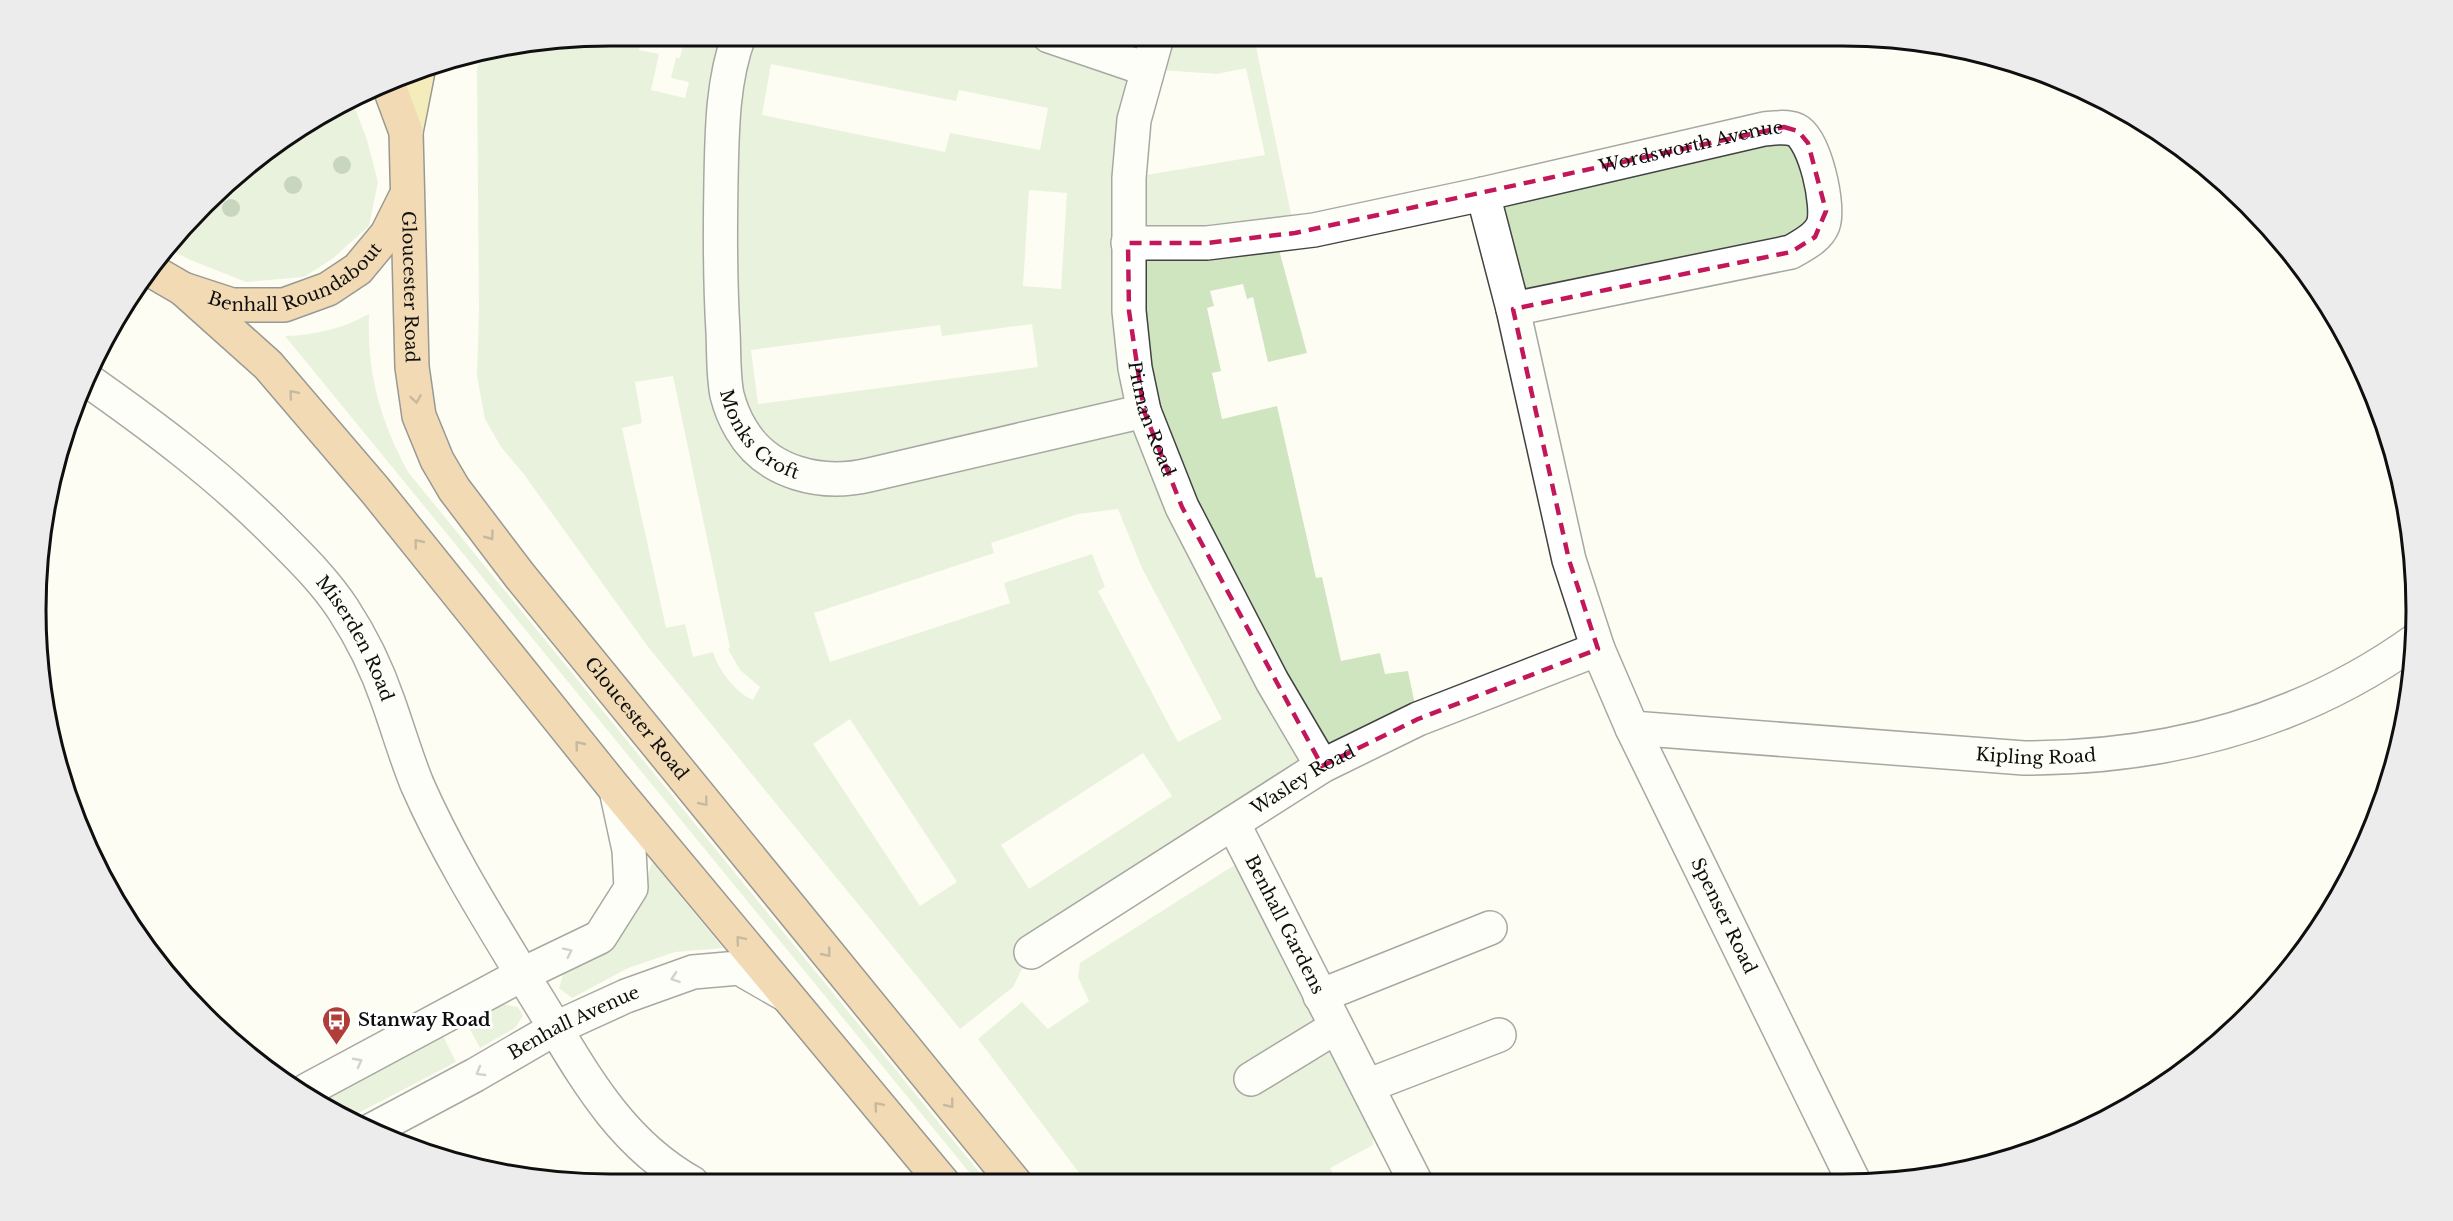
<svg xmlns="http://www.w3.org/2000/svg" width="2453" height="1221" viewBox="0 0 2453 1221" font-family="'Libre Baskerville',serif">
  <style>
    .green { fill: #cfe5c0; fill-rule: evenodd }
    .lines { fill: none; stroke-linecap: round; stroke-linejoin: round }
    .street-casing { stroke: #424242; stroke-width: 36 }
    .primary-casing { stroke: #202020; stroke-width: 36 }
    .highway-casing { stroke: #202020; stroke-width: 36 }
    .street { stroke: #fff; stroke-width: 33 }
    .primary { stroke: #e9d978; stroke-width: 33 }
    .highway { stroke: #e4af6b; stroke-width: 33 }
    .tree { fill: #8aa782 }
    .oneway { stroke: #846742 }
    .oneway2 { stroke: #9f9f9f }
    .marked { fill: none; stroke: #c2185b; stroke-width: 4.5; stroke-dasharray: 12 8; stroke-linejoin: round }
    .labels { text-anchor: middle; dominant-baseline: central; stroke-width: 6; stroke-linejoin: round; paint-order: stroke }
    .street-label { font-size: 18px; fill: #0f0f0f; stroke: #fff }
    .poi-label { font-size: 18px; font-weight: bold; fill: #0f0f0f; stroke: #fff; text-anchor: start }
    .rim { fill: none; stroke: #0f0f0f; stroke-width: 3 }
  </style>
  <rect width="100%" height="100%" fill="#fefdf3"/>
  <g class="green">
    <path d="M 610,36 L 642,36 L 639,50 L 659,54 L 651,90 L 685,98 L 689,82 L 671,78 L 676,58 L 680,58 L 685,36 L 1254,37 L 1295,233 L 1275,235 L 1307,353 L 1268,362 L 1253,297 L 1247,299 L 1243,284 L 1210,291 L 1214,306 L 1207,308 L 1221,371 L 1212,373 L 1222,419 L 1277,406 L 1316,578 L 1322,577 L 1341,661 L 1380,653 L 1385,674 L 1408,671 L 1418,719 L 1031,951 L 1013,987 L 960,1029 L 649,648 L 523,473 L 501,447 L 485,419 L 477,376 L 479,311 L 477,69 L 480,58 ZM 771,64 L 956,101 L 959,90 L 1048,108 L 1040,150 L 950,133 L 945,152 L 762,115 ZM 1246,68 L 1265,155 L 1129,178 L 1147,69 L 1217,74 ZM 1029,190 L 1067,193 L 1061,289 L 1023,286 ZM 1032,324 L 1038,367 L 758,404 L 751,350 L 940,325 L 942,336 ZM 673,376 L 730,648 L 728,649 L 740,670 L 760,687 L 753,700 C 735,692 719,671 713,652 L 693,657 L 685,624 L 666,628 L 622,428 L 642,423 L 635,382 ZM 1118,509 L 1142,568 L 1222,719 L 1178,742 L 1098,591 L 1105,587 L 1092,554 L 1004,583 L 1010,603 L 830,662 L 814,613 L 994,553 L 991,543 L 1078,514 ZM 850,719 L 957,882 L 920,906 L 813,744 ZM 1143,753 L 1172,796 L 1029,889 L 1001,845 Z"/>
    <polygon points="354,105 367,140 378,182 369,226 332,259 304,277 246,282 188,259 171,250 260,155"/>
    <polygon points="1798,131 1823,227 1513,309 1483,194"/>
    <path d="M 369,314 C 367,375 380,419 408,472 L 988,1183 L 978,1183 L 285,336 C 316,335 341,329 369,314 Z"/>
    <polygon points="652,862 723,948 675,952 628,968 572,998 559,988 563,975 607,948 641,901"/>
    <polygon points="1233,866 1244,867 1374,1117 1373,1145 1330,1168 1338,1182 1086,1182 978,1039 1022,1002 1048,1029 1089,1001 1078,977 1080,963"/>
    <polygon points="502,1004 518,1007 523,1016 515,1028 480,1048 466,1022"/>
    <polygon points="442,1034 456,1062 347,1119 320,1100"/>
  </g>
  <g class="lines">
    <defs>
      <g id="street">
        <path id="s1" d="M 739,36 C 722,81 722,133 721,181 C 720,231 720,281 723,332 C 724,352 723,375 727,395 C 730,407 735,419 741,429 C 767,474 822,486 869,475 L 1144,411"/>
        <polyline points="1049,36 1146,69"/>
        <path id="s2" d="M 1157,37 L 1134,120 L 1129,178 L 1129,311 L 1135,368 L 1144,411 L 1182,507 L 1272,681 L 1322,766"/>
        <polyline points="1483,194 1513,309"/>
        <path id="s3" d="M 1128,243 L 1207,243 L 1314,230 L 1483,194 L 1764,129 C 1775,128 1786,126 1796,130 C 1815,139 1830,207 1823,225 C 1818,238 1803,245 1791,252 L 1513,309 L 1569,560 L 1598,649 L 1632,728 L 1853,1180"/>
        <path id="s4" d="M 86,379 C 153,426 217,474 274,531 C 299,556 324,580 343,609 C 362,638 377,669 388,701 C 398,729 406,757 417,784 C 448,855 490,921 530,987 C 577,1061 612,1138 692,1183"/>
        <path id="s5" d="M 1632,728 L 2024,758 C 2166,758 2299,724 2416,640"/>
        <path id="s6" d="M 1233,823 L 1415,1181"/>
        <path id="s7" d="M 1031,952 L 1322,766 L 1418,719 L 1598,649"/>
        <polyline points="1320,996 1490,928"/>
        <polyline points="1251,1079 1336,1027"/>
        <polyline points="1367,1086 1499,1035"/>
        <polyline points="307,1090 523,974 600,937 631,888 629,850 616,790"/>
        <path id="s8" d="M 370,1131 L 475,1075 L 556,1028 L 626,996 L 693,972 L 739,968 L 786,995"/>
      </g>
      <polyline id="primary" points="406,132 418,71"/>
      <g id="highway">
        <path id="s9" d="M 389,86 L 406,132 L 412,367 L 419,416 L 437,460 L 454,489 L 520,576 L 1015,1183"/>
        <path id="s10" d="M 152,271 L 183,289 L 232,305 L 284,305 L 328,289 L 358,269 L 387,234 L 405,198"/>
        <polyline points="183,289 268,365 375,490 616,790 943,1183"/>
      </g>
    </defs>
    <use href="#street" class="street-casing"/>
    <use href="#primary" class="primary-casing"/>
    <use href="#highway" class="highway-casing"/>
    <use href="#street" class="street"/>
    <use href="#primary" class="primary"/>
    <use href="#highway" class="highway"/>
  </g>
  <g class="tree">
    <circle cx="342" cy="165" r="9"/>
    <circle cx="293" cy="185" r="9"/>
    <circle cx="231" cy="208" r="9"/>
  </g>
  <defs><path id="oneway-chevron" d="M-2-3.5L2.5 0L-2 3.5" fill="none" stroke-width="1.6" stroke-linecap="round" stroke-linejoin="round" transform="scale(1.5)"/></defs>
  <g class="oneway">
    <use href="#oneway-chevron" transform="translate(293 394) rotate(-130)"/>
    <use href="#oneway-chevron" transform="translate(416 399) rotate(81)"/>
    <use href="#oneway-chevron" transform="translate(490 536) rotate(53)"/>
    <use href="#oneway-chevron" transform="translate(418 543) rotate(-129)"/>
    <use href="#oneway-chevron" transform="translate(579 745) rotate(-129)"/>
    <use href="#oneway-chevron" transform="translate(704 802) rotate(51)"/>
    <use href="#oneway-chevron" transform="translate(740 940) rotate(-130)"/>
    <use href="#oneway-chevron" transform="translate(827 953) rotate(51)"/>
    <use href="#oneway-chevron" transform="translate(950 1104) rotate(51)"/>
    <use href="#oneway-chevron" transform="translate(878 1106) rotate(-130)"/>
  </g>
  <g class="oneway2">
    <use href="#oneway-chevron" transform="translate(568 952) rotate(-26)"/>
    <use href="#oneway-chevron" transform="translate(675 978) rotate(161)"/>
    <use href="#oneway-chevron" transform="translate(358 1062) rotate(-28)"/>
    <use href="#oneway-chevron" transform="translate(480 1072) rotate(150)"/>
  </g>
  <path d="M0 0H2453V1221H0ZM 1784,127 L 1798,131 L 1808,143 L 1826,211 L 1815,237 L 1791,252 L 1513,309 L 1569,560 L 1598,649 L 1418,719 L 1322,766 L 1182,507 L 1144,411 L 1129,311 L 1128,243 L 1207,243 L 1295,233 Z" fill="#fefdf3" fill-opacity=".55" fill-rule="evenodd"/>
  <path class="marked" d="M 1784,127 L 1798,131 L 1808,143 L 1826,211 L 1815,237 L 1791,252 L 1513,309 L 1569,560 L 1598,649 L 1418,719 L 1322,766 L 1182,507 L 1144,411 L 1129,311 L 1128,243 L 1207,243 L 1295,233 Z"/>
  <defs>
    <symbol id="bus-pin" viewBox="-11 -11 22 30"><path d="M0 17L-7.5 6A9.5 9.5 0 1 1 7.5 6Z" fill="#b03d37" stroke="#fff"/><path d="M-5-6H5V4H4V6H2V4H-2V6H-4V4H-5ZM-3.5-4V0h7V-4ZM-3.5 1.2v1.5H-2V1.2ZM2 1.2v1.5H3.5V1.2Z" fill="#fff"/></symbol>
  </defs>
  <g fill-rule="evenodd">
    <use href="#bus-pin" x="320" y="1004" width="33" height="45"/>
  </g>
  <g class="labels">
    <g class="street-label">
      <text stroke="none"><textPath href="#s3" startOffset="573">Wordsworth Avenue</textPath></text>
      <text stroke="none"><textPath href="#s10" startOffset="158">Benhall Roundabout</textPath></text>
      <text stroke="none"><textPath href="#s9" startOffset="204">Gloucester Road</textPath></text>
      <text stroke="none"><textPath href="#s2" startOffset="388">Pitman Road</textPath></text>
      <text stroke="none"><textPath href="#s1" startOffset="414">Monks Croft</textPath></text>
      <text stroke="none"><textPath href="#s4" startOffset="378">Miserden Road</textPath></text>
      <text stroke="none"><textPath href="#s9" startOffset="708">Gloucester Road</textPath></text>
      <text stroke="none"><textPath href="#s5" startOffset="405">Kipling Road</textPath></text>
      <text stroke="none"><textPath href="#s7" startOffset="322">Wasley Road</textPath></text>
      <text stroke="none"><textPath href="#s3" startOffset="1755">Spenser Road</textPath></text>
      <text stroke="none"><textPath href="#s6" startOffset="114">Benhall Gardens</textPath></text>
      <text stroke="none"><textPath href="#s8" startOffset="231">Benhall Avenue</textPath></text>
    </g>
    <g class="poi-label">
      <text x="358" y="1020">Stanway Road</text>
    </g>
  </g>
  <path d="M0 0H2453V1221H0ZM610 46H1842A564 564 0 0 1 2406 610V610A564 564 0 0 1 1842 1174H610A564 564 0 0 1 46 610V610A564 564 0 0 1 610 46Z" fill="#ececec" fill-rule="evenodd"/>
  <path class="rim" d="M610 46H1842A564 564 0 0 1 2406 610V610A564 564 0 0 1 1842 1174H610A564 564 0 0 1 46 610V610A564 564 0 0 1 610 46Z"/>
</svg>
